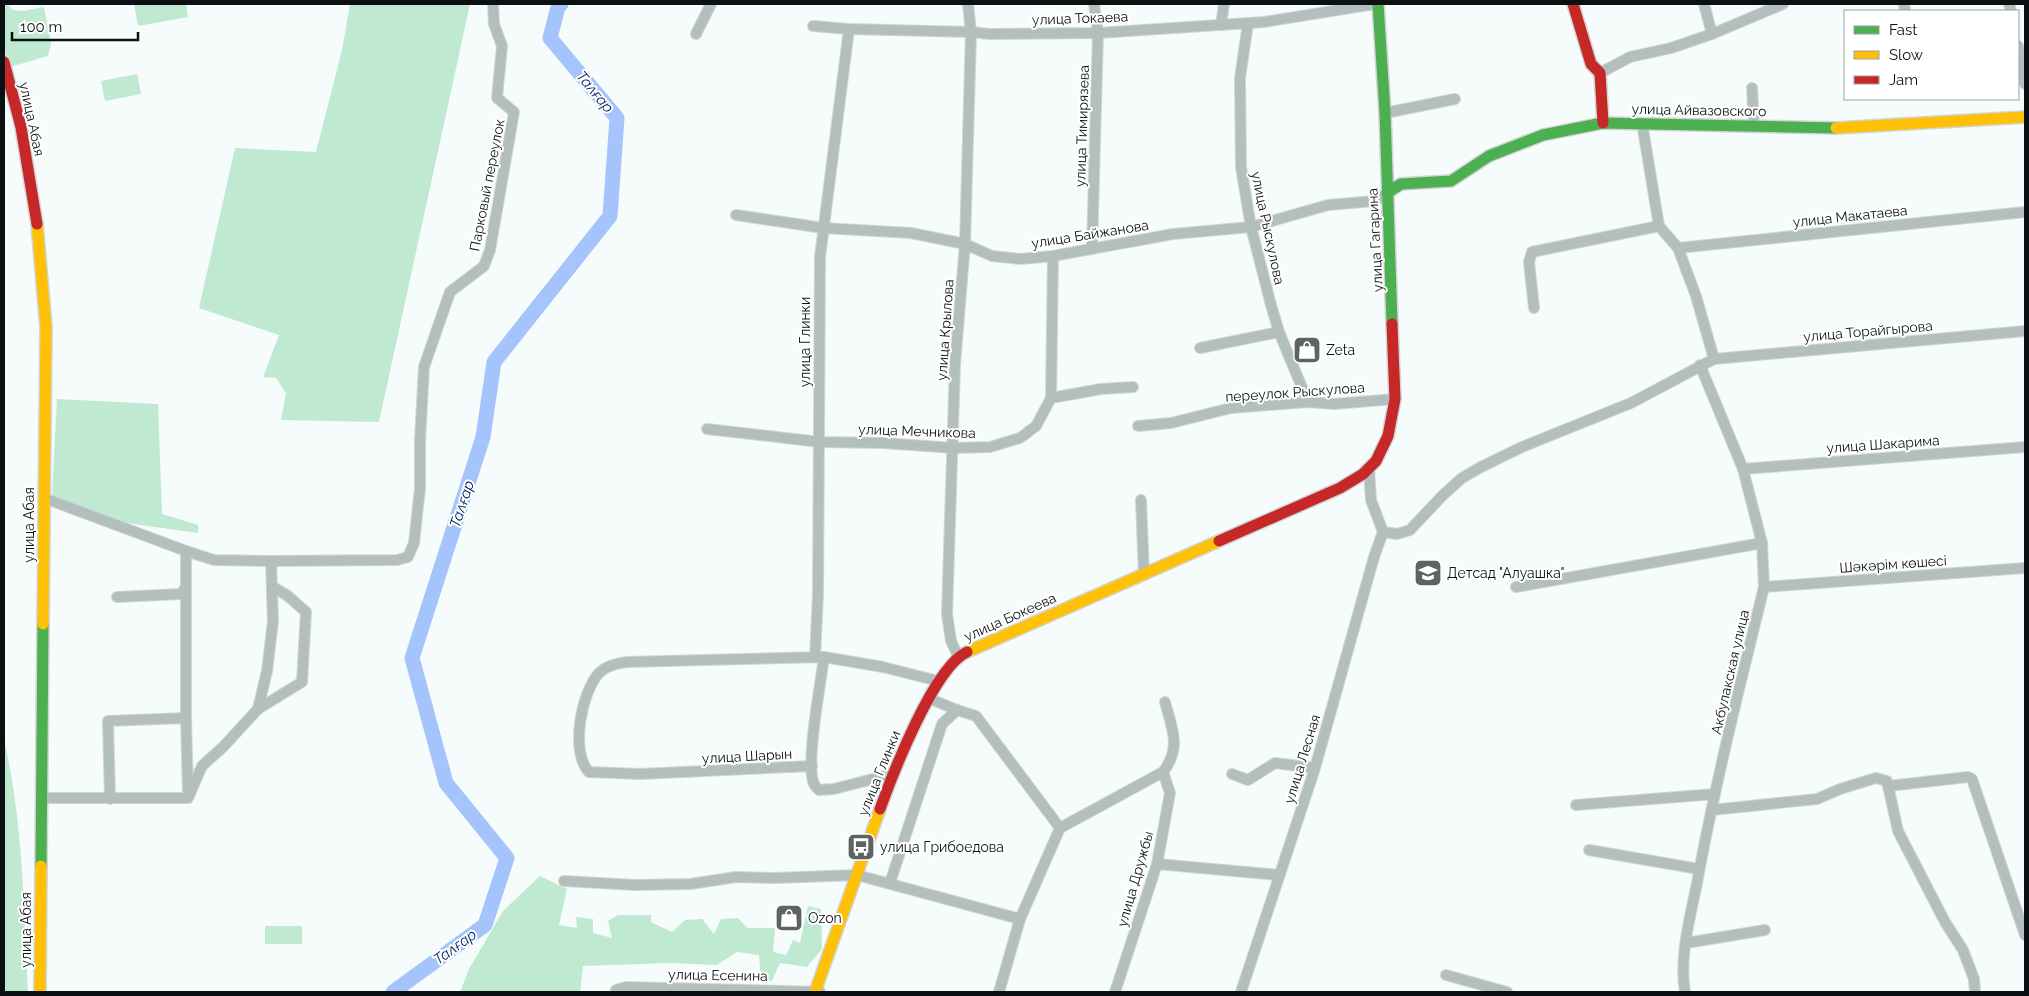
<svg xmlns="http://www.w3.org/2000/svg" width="2029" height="996" viewBox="0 0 2029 996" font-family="Raleway,sans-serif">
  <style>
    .green { fill: #c0e9d1 }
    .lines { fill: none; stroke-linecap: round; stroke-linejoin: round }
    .river { stroke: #a4c4fb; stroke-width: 15 }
    .street-casing { stroke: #d1d5d6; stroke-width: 12 }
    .fast-casing { stroke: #d1d5d6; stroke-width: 14 }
    .slow-casing { stroke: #d1d5d6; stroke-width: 14 }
    .jam-casing { stroke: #d1d5d6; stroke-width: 14 }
    .street { stroke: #b2bfbd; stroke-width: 10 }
    .fast { stroke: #4caf50; stroke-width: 11 }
    .slow { stroke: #ffc107; stroke-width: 11 }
    .jam { stroke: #c62828; stroke-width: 11 }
    .labels { text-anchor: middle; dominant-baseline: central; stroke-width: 4; stroke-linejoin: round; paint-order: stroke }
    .street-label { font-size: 14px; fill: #0b1112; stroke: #fff }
    .poi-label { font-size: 14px; fill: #0b1112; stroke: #fff; text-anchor: start }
    .water-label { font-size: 15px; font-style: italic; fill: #022264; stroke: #fff }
  </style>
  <rect width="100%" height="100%" fill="#f6fbfc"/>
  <g class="green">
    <polygon points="4,4 7,4 13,10 23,11 44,7 51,44 48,56 10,67 4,48"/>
    <polygon points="134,4 186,4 188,17 138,26"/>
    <polygon points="350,4 470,4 379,422 281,420 286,393 276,378 263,377 279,335 199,308 235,148 316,152 342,50"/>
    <polygon points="137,74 141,94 105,101 101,81"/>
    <polygon points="57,399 158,404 162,514 198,525 198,533 119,522 52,495"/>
    <path d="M 4,739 C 23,822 24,908 28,992 L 4,992 Z"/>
    <polygon points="540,876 567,889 559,925 577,928 576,917 593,919 593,933 612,938 608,921 618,915 651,915 651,922 672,932 685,920 702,919 714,934 721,919 738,918 747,928 775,928 773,952 786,955 793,940 800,943 808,906 821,909 822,949 807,967 780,963 772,981 761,980 759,955 737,952 717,965 671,963 583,966 580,992 460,992 469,969 503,911"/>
    <rect x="265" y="926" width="37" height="18"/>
  </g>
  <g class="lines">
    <polyline class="river" points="393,992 485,925 507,858 446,783 412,658 483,437 494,362 610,216 617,118 550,38 558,7 561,4"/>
    <defs>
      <g id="street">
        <polyline points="1704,4 1712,34"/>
        <polyline points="1904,4 1905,11"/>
        <polyline points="2009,4 2011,11"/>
        <polyline points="1248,23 1240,78 1241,167 1251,227 1271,305 1279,332 1308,402"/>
        <polyline points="1221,25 1224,4"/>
        <polyline points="813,26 849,29 971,32 990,34 1098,33 1264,22 1375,4"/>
        <polyline points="696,34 711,4"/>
        <polyline points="2018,46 2025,84"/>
        <polyline points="1600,73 1630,57 1671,48 1712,34 1783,4"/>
        <polyline points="1752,88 1754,126"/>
        <polyline points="1385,113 1455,99"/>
        <polyline points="1642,123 1659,226 1678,248 1696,296 1714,359"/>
        <polyline points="736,215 823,228 911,233 965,244 992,256 1021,259 1053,256 1173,234 1251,227 1328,205 1375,201 1387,193"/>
        <polyline points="1678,248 2025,212"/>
        <polyline points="1092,249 1098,33 1094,4"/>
        <polyline points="1534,308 1529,262 1532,252 1659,226"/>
        <polyline points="1200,348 1279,332"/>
        <polyline points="1051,398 1101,389 1133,387"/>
        <polyline points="1138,426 1171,423 1231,408 1308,402 1334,404 1395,399"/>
        <polyline points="707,429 820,442 883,443 954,448 990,447 1020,438 1036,426 1051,398 1053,256"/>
        <polyline points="1369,468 1371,500 1383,532 1397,534 1410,530 1443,495 1462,478 1481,467 1522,447 1631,403 1714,359 2025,331"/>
        <polyline points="1743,469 2025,447"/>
        <polyline points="44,498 186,551 214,560 271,561 397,560 408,557 414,543 420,488 420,441 424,367 450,292 484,266 490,250 514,112 497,98 502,46 494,24 493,4"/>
        <polyline points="1141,500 1144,575"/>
        <polyline points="186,587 186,718"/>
        <polyline points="1516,587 1762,543"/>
        <polyline points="1764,587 2025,568"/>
        <polyline points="117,597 181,594 186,587 186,551"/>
        <polyline points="958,656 951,641 947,614 955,364 965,244 971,32 968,4"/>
        <polyline points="815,657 818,594 820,257 849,29"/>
        <path d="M 824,657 C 821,682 805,765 814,784 C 815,786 817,788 819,790 L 834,789 L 892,774"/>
        <polyline points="928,698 957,710 976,716 1060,828"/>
        <polyline points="258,709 302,682 306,612 288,596 273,587"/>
        <path d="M 812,766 L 640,774 L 589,772 C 570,752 581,693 599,673 C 606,666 618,663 627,662 L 824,657 L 883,667 L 938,681"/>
        <polyline points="1232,774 1248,780 1275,763 1315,768"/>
        <polyline points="1888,786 1968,777 1972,779 2025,935"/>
        <polyline points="42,798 188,798 202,766 224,746 258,709 267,671 273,621 271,561"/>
        <polyline points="110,799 108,721 186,718 188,795"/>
        <polyline points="1576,805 1715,794"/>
        <polyline points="1712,810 1817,799 1840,789 1876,778 1887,781 1898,831 1945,922 1963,950 1974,979 1975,992"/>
        <polyline points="1589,850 1699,869"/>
        <polyline points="1157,864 1279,875"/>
        <polyline points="564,881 635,885 690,884 736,877 775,878 857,875 1020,919"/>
        <polyline points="890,883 942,724 957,710"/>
        <polyline points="1686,943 1765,930"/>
        <polyline points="1446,975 1507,992"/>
        <polyline points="616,990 626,987 820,992"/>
        <path d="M 999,992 L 1020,919 L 1060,828 L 1163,772 C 1182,747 1172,729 1165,702"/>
        <polyline points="1115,992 1157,864 1170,793 1163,772"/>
        <polyline points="1241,992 1315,768 1374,557 1383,532"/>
        <path d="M 1685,992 C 1679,957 1690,918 1697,883 C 1715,784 1740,685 1764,587 L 1762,543 L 1743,469 L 1700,365"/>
      </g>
      <g id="fast">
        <polyline points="1378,4 1385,113 1392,324"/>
        <polyline points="1387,193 1401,184 1451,181 1489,156 1543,135 1603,123 1836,128"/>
        <polyline points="41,866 43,624"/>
      </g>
      <g id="slow">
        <polyline points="1836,128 2025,117"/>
        <polyline points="37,224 46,327 43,624"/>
        <polyline points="967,652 1219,541"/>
        <polyline points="40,992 41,866"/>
        <polyline points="815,992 880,809"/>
      </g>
      <g id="jam">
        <polyline points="1573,4 1591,64 1600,73 1603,123"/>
        <polyline points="4,62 21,127 37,224"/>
        <polyline points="1219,541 1340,488 1363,474 1376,461 1388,436 1395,399 1392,324"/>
        <path d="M 880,809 C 893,773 934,667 967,652"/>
      </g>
    </defs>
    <use href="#street" class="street-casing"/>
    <use href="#fast" class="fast-casing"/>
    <use href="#slow" class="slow-casing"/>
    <use href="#jam" class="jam-casing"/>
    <use href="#street" class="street"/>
    <use href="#fast" class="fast"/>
    <use href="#slow" class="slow"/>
    <use href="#jam" class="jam"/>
  </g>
  <defs>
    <symbol id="shop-square" viewBox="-11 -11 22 22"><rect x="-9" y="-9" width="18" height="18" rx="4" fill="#5d6364" stroke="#fff"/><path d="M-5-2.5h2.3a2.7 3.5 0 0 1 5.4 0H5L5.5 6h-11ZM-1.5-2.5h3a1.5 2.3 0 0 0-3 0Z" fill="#fff"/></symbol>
    <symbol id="school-square" viewBox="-11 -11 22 22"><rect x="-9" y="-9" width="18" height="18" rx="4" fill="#5d6364" stroke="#fff"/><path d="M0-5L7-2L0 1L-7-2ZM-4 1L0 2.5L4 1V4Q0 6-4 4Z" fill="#fff"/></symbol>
    <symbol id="bus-square" viewBox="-11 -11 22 22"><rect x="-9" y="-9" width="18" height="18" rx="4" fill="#5d6364" stroke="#fff"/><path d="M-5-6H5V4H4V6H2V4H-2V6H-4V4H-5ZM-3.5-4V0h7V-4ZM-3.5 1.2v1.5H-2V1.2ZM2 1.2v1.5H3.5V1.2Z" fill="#fff"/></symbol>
  </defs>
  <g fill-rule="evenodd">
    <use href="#shop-square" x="1291" y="334" width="32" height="32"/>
    <use href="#school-square" x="1412" y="557" width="32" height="32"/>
    <use href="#bus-square" x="845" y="831" width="32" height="32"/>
    <use href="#shop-square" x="773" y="902" width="32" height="32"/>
  </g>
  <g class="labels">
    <g class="street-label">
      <text transform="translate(1080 18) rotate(-2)">улица Токаева</text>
      <text transform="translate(1699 110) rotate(1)">улица Айвазовского</text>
      <text transform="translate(32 119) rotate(78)">улица Абая</text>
      <text transform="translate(1082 126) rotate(-88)">улица Тимирязева</text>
      <text transform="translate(487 185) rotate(-79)">Парковый переулок</text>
      <text transform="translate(1850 216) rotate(-6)">улица Макатаева</text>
      <text transform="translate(1268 228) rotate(78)">улица Рыскулова</text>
      <text transform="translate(1090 234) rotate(-9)">улица Байжанова</text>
      <text transform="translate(1375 240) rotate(-93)">улица Гагарина</text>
      <text transform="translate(945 330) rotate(-86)">улица Крылова</text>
      <text transform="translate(1868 331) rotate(-5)">улица Торайгырова</text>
      <text transform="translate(805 342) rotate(-90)">улица Глинки</text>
      <text transform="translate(1295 392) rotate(-4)">переулок Рыскулова</text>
      <text transform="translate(917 431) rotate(2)">улица Мечникова</text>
      <text transform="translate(1883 444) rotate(-4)">улица Шакарима</text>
      <text transform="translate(29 525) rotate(-90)">улица Абая</text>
      <text transform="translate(1893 564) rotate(-4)">Шәкәрім көшесі</text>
      <text transform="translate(1010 617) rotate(-24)">улица Бокеева</text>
      <text transform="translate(1730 672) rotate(-77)">Акбулакская улица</text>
      <text transform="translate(747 756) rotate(-3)">улица Шарын</text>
      <text transform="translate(1302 759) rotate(-73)">улица Лесная</text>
      <text transform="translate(879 773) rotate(-68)">улица Глинки</text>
      <text transform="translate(1135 879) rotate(-74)">улица Дружбы</text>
      <text transform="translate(26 930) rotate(-90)">улица Абая</text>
      <text transform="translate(718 975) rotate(1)">улица Есенина</text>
    </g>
    <g class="poi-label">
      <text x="1326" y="350">Zeta</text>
      <text x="1447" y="573">Детсад "Алуашка"</text>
      <text x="880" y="847">улица Грибоедова</text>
      <text x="808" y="918">Ozon</text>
    </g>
    <g class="water-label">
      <text transform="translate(595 92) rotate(50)">Талғар</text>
      <text transform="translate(462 504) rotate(-72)">Талғар</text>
      <text transform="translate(455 947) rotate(-36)">Талғар</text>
    </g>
  </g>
  <rect width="2029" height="996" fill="none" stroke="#0b1112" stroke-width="10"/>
  <rect x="1844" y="10" width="175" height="90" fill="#ffffff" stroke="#9da0a0"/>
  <rect x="1854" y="26" width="25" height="8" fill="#4caf50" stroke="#9da0a0"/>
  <text x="1889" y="35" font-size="15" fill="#0b1112">Fast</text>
  <rect x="1854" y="51" width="25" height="8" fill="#ffc107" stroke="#9da0a0"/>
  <text x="1889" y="60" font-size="15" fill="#0b1112">Slow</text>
  <rect x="1854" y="76" width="25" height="8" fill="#c62828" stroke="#9da0a0"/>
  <text x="1889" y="85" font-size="15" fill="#0b1112">Jam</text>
  <path d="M12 32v8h126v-8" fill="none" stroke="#0b1112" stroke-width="2.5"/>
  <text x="20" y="32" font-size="15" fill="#0b1112" stroke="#ffffff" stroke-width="4" paint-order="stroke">100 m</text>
</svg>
